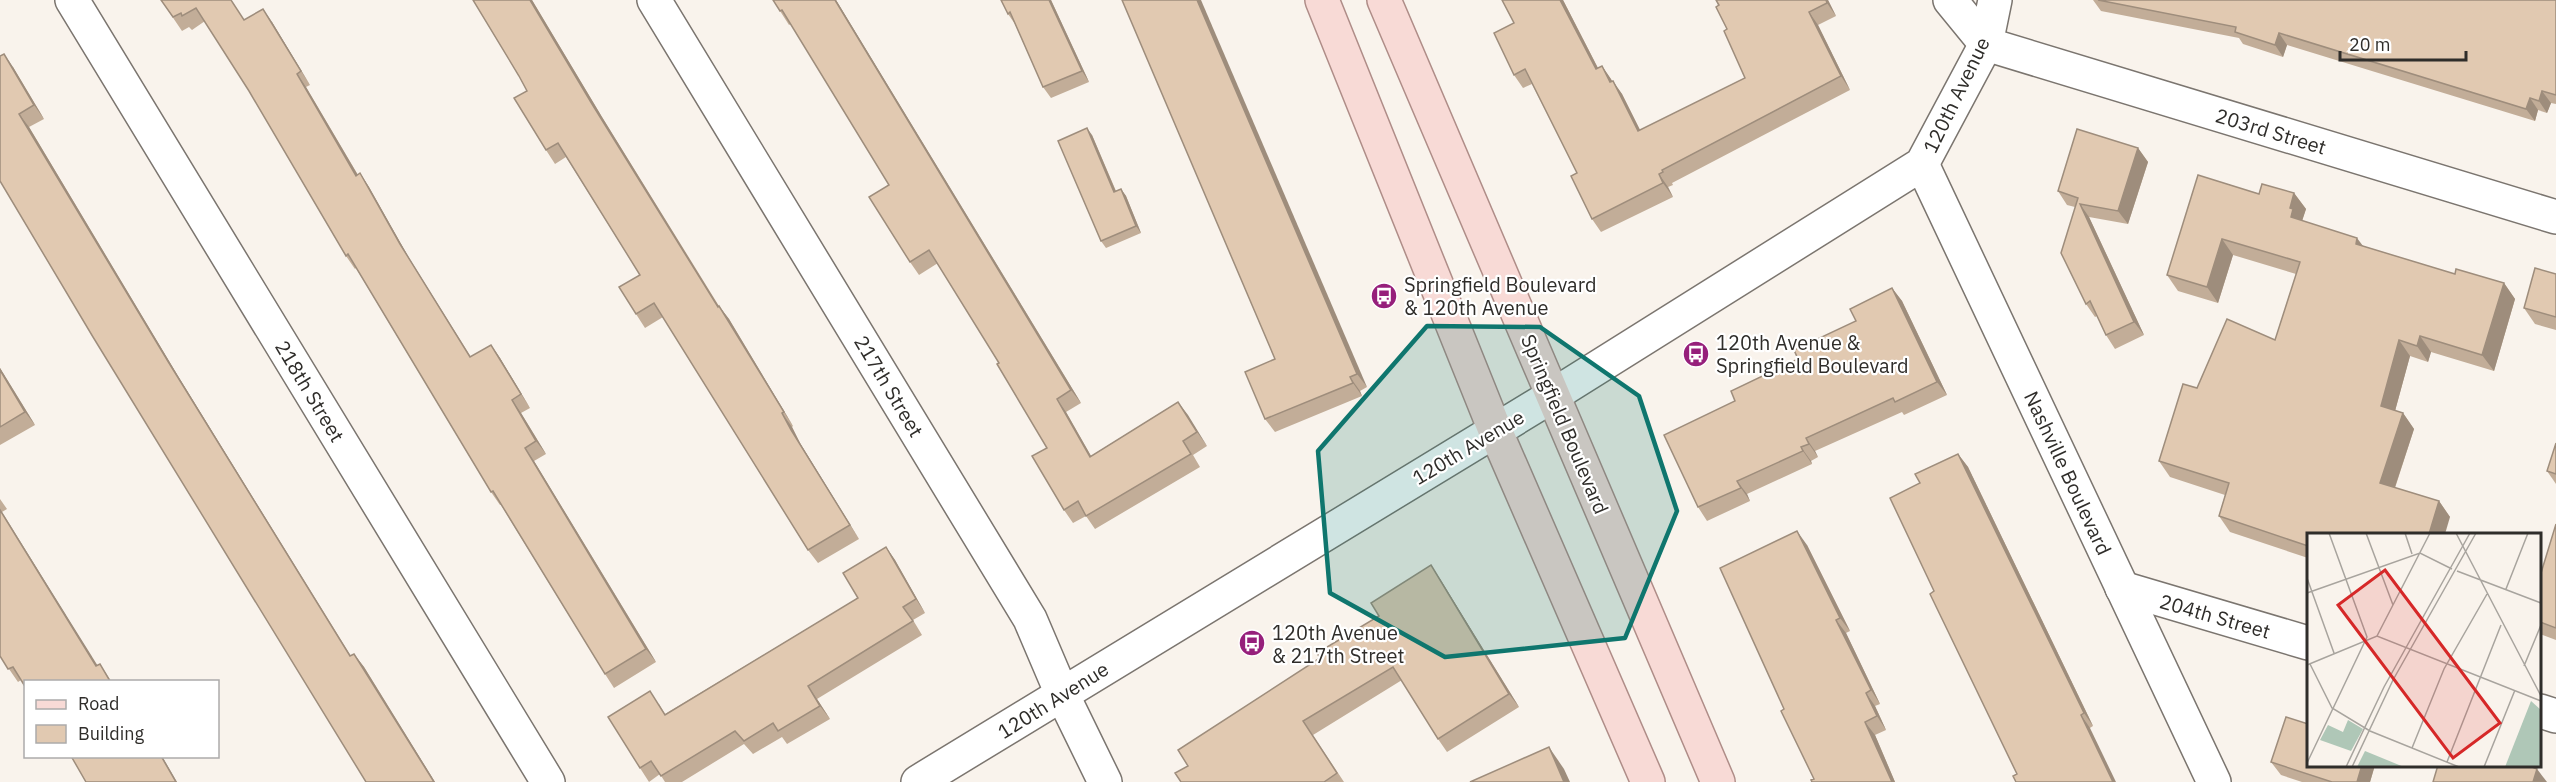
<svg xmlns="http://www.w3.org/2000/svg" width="2556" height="782" viewBox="0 0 2556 782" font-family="'IBM Plex Sans',sans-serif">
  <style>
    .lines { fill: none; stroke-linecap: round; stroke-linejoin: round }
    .minor-casing { stroke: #7b756f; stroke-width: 36 }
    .major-casing { stroke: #af8d88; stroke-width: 36 }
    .minor { stroke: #fff; stroke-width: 33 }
    .major { stroke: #f8dad6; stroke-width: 33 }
    .wall { fill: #c2ad98 }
    .shaded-wall { fill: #9e8d7c }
    .building { fill: #e1c9b1; stroke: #9e8d7c; stroke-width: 1.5 }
    .marked { fill: #0f766e; fill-opacity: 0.2; stroke: #0f766e; stroke-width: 4.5; stroke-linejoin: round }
    .labels { text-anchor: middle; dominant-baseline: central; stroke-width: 4.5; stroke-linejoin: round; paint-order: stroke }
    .street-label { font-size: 20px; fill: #2f2d2a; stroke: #fff }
    .poi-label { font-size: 20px; fill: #2f2d2a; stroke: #fff; text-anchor: start }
    .inset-road { fill: none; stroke: #a8a49e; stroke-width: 1.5 }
    .view { fill: #d62828; fill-opacity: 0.15; stroke: #d62828; stroke-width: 3 }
    .inset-edge { fill: none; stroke: #2f2d2a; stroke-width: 3 }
  </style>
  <rect width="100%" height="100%" fill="#f9f3ec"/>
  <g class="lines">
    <defs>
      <g id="minor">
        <polyline points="72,0 548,782"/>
        <polyline points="654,0 1030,619 1062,694 1105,782"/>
        <polyline points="1950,0 1986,44 2556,217"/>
        <polyline points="1922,164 2214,782"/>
        <polyline points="2122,588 2308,643"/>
        <polyline points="2540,711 2556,716"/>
        <polyline points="918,782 1552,396 1922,164 1986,44 1995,0"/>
      </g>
      <g id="major">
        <polyline points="1322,0 1495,430 1648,782"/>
        <polyline points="1384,0 1718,782"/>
      </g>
    </defs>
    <use href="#minor" class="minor-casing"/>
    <use href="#major" class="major-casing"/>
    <use href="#minor" class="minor"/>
    <use href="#major" class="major"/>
  </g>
  <g class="wall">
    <polygon points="161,0 245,20 272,22 310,85 306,87 358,175 360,173 369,187 409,258 471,357 491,345 500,358 530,408 521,413 546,454 534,461 656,662 614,688 605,674 501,505 500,505 491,492 356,268 355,269 346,256 249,91 205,21 192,30 189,27 182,31"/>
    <polygon points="473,0 532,0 602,117 719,306 729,319 793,426 792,427 800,443 859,539 818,563 808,550 663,317 645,328 636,314 640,275 566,157 555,164 546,150 527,91 519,76"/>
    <polygon points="773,0 836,0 1081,403 1066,412 1091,456 1178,402 1207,446 1193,455 1200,467 1095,529 1086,516 1073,523 1064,510 1047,448 999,363 938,263 919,275 910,262 889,185 791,24 789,25"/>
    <polygon points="1001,0 1051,0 1089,82 1051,98 1043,87 1015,24 1008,14"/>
    <polygon points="1122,0 1367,387 1360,391 1362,396 1275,432 1265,419 1275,359"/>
    <polygon points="1502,0 1563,0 1598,68 1602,66 1612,81 1622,94 1640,130 1745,78 1716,0 1828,0 1836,16 1818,25 1850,90 1672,183 1673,185 1668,187 1673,197 1601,232 1592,219 1577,173 1532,84 1523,88 1514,75 1514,23"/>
    <polygon points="2093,0 2556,0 2556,104 2551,103 2547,113 2538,110 2535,121 2287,45 2283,57 2243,44 2239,38 2101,11"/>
    <polygon points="13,67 44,119 29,127 178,376 351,656 354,654 364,667 435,782 0,181"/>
    <polygon points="1092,135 1116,191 1121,189 1126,196 1141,233 1106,248 1101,241"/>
    <polygon points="2138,148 2148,162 2128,224 2089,217 2144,335 2115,349 2106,335 2097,316 2095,317 2086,304 2075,207 2067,205 2058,191"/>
    <polygon points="2294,193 2306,209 2302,221 2363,246 2455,274 2504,283 2515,299 2494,371 2431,352 2428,362 2410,356 2395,411 2403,413 2414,429 2395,488 2439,501 2450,517 2308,534 2308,558 2230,532 2219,516 2225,495 2170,477 2159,461 2197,388 2275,340 2296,274 2233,255 2218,303 2178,291 2167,275 2259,194"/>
    <polygon points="2556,274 2556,330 2535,324 2524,308"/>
    <polygon points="1892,288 1902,301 1947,395 1904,415 1902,412 1815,451 1818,457 1811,461 1812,464 1747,494 1750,501 1707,521 1698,507 1735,401 1856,321"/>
    <polygon points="0,368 35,425 0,445"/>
    <polygon points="2556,443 2556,484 2547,471"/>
    <polygon points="1958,454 1968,467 2093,726 2017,774 1934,591 1920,483"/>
    <polygon points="0,499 7,509 2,512 97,666 100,664 111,681 26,681 21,680 18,682 0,656"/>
    <polygon points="2556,524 2556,640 2540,634 2540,572 2541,573"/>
    <polygon points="1807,545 1850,631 1846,633 1880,704 1875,706 1886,730 1875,735 1895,782 1812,782 1814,779 1784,709"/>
    <polygon points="886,547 895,560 925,613 913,620 922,635 817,699 830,719 787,744 782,737 753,754 744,744 682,782 665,782 660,774 649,782 640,768 659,704 665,714 858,598"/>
    <polygon points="1440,579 1519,707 1447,752 1438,739 1402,680 1313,735 1344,782 1181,782 1188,766 1379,616"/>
    <polygon points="2308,724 2308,765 2375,765 2370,782 2302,782 2281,775 2271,762"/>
  </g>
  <g class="shaded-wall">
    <polygon points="530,0 532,0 602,117 727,320 718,307 592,104"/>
    <polygon points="835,0 836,0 1081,403 1071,390"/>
    <polygon points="1049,0 1051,0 1089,82 1082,71"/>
    <polygon points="1197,0 1201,0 1367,387 1357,374"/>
    <polygon points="1560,0 1563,0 1605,82 1596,69"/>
    <polygon points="1826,0 1828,0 1836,16 1827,3"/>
    <polygon points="263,9 272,22 310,85 301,71"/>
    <polygon points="1809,12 1818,25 1850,90 1841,76"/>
    <polygon points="2279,33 2287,45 2283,57 2275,45"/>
    <polygon points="4,54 13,67 44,119 34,105"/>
    <polygon points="1602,66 1611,79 1619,96 1610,82"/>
    <polygon points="297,74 306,87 366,189 356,176"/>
    <polygon points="1613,81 1622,94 1647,144 1638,131"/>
    <polygon points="2542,91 2551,103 2547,113 2539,101"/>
    <polygon points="2530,98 2538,110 2535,121 2526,109"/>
    <polygon points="19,114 29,127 178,376 359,670 350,656 169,363"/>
    <polygon points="1087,128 1092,135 1119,199 1114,192"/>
    <polygon points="2138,148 2148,162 2128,224 2118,211"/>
    <polygon points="360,173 369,187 409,258 479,371 470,357 400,244"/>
    <polygon points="1659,174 1668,187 1673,197 1663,183"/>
    <polygon points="1121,189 1126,196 1141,233 1136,226"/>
    <polygon points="2294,193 2306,209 2302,221 2291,217 2290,208"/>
    <polygon points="2080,204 2089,217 2144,335 2134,322"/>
    <polygon points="2357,238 2369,254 2356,244"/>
    <polygon points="2222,239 2233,255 2218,303 2207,287"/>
    <polygon points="2504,283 2515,299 2494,371 2482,355"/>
    <polygon points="1892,288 1902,301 1947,395 1937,382"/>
    <polygon points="719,306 729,319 793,426 784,412"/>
    <polygon points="2420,336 2431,352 2428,362 2417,346"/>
    <polygon points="2399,340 2410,356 2392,422 2381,406"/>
    <polygon points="491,345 500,358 530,408 521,394"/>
    <polygon points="0,368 35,425 25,412 0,370"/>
    <polygon points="1350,377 1360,391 1362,396 1353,383"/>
    <polygon points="1057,399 1066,412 1099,470 1090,457"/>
    <polygon points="512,400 521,413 546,454 536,441"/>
    <polygon points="1178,402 1188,415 1207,446 1197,432"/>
    <polygon points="782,413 792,427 800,443 859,539 850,525 791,430"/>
    <polygon points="2403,413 2414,429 2391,499 2380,483"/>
    <polygon points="1806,438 1815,451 1818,457 1809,444"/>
    <polygon points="1801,447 1811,461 1812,464 1803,451"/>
    <polygon points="525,448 534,461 656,662 646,649"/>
    <polygon points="1958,454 1968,467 2093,726 2084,713"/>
    <polygon points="1737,481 1747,494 1750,501 1741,488"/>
    <polygon points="2439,501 2450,517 2445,534 2429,534"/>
    <polygon points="0,509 106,679 96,666"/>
    <polygon points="1797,531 1807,545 1850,631 1840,618"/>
    <polygon points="886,547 895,560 925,613 916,599"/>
    <polygon points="1431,565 1440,579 1519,707 1509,694"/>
    <polygon points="1836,620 1846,633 1880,704 1871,690"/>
    <polygon points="354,654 364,667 435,782 434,782"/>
    <polygon points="808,686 817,699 830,719 820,706"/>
    <polygon points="1866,693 1875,706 1886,730 1877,716"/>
    <polygon points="2081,715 2090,728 2116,782 2113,782"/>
    <polygon points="1865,722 1875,735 1895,782 1892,782"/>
    <polygon points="1549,747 1564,769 1570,782 1564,782"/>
    <polygon points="161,756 162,756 177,782 176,782"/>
    <polygon points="2362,765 2375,765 2370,782 2357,782"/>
    <polygon points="2537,769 2547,782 2533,782"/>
  </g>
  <g class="building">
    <polygon points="161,0 231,0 244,20 263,9 301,71 297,74 356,176 360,173 400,244 470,357 491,345 521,394 512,400 536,441 525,448 646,649 605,674 493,491 491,492 348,254 346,256 249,91 196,8 182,16 181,13 173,17"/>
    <polygon points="473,0 530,0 592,104 718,307 719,306 784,412 782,413 791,430 850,525 808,550 654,303 636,314 619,287 640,275 558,143 546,150 514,98 527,91 519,76"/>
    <polygon points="773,0 835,0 1071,390 1057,399 1090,457 1178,402 1197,432 1183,441 1191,454 1086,516 1078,501 1064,510 1032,456 1047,448 997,364 999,363 929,250 910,262 869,197 889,185 782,10 780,11"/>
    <polygon points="1001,0 1049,0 1082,71 1043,87 1010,12 1008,14"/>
    <polygon points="1122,0 1197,0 1357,374 1350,377 1353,383 1265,419 1245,372 1275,359"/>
    <polygon points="1502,0 1560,0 1596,69 1602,66 1610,82 1613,81 1638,131 1745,78 1724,31 1727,29 1716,7 1719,5 1716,0 1826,0 1827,3 1809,12 1841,76 1662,170 1663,172 1659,174 1663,183 1592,219 1571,176 1577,173 1525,69 1514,75 1494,33 1514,23"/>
    <polygon points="2098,0 2556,0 2556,95 2542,91 2539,101 2530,98 2526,109 2279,33 2275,45 2235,32 2236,27"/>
    <polygon points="4,54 34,105 19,114 169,363 350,656 354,654 434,782 366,782 93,337 0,181 0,56"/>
    <polygon points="1087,128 1114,192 1121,189 1136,226 1101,241 1058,141"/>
    <polygon points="2077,129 2138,148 2118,211 2080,204 2134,322 2106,335 2090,301 2086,304 2061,253 2078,198 2058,191"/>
    <polygon points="2198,175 2259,194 2262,184 2294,193 2290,208 2293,209 2291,217 2357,238 2356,244 2455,274 2456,269 2504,283 2482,355 2420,336 2417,346 2399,340 2381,406 2403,413 2380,483 2439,501 2429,534 2308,534 2308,546 2219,516 2229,483 2159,461 2183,384 2197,388 2227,319 2275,340 2300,262 2222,239 2207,287 2167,275"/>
    <polygon points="2535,268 2556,274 2556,317 2524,308"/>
    <polygon points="1892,288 1937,382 1895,402 1893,398 1806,438 1809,444 1801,447 1803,451 1737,481 1741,488 1698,507 1664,435 1735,401 1731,391 1798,359 1794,350 1856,321 1850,309"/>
    <polygon points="0,370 25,412 0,427"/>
    <polygon points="2556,443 2556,474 2547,471"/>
    <polygon points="1958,454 2084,713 2081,715 2113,782 2016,782 2013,776 2017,774 1930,594 1934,591 1890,498 1920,483 1915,474"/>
    <polygon points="0,510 96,666 100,664 110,681 26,681 26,688 13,667 8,669 0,656"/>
    <polygon points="2556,524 2556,628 2540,622 2540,572 2541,573"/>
    <polygon points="1797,531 1840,618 1836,620 1871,690 1866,693 1877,716 1865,722 1892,782 1812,782 1811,780 1814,779 1781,711 1784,709 1720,568"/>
    <polygon points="886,547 916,599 903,607 913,621 808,686 820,706 778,731 773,723 744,741 735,731 661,776 651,761 640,768 608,717 650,691 665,715 858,598 843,573"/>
    <polygon points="1431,565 1509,694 1438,739 1393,667 1303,721 1337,773 1324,782 1181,782 1175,773 1188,766 1178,750 1320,658 1317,653 1379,616 1371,603"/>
    <polygon points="2286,717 2308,724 2308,721 2308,765 2362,765 2357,782 2332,782 2271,762"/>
    <polygon points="1549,747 1564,782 1470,782"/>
    <polygon points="71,756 161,756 176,782 86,782"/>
    <polygon points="2438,765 2527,765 2537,769 2533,782 2433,782"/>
  </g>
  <path class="marked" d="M 1427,326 L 1540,327 L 1639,396 L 1677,511 L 1625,638 L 1445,657 L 1330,593 L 1318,451 Z"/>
  <defs>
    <symbol id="bus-disc" viewBox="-11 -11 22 22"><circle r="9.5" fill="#961f7b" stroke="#fff"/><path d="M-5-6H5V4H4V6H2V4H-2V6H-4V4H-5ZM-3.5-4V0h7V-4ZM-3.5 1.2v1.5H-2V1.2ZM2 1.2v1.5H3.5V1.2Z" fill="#fff"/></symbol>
  </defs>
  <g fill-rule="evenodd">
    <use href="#bus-disc" x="1369" y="281" width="30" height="30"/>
    <use href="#bus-disc" x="1681" y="339" width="30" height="30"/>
    <use href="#bus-disc" x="1237" y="628" width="30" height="30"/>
  </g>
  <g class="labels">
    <g class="street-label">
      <text transform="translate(1956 95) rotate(-64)">120th Avenue</text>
      <text transform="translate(2271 131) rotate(17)">203rd Street</text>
      <text transform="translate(889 386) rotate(59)">217th Street</text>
      <text transform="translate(310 391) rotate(59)">218th Street</text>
      <text transform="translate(1565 424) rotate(67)">Springfield Boulevard</text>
      <text transform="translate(1468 447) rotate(-31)">120th Avenue</text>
      <text transform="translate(2068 473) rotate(65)">Nashville Boulevard</text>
      <text transform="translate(2215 616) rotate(16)">204th Street</text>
      <text transform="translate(1053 700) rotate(-32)">120th Avenue</text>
    </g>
    <g class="poi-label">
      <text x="1404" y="284">Springfield Boulevard<tspan x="1404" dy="23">&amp; 120th Avenue</tspan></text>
      <text x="1716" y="342">120th Avenue &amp;<tspan x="1716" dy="23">Springfield Boulevard</tspan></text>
      <text x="1272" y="632">120th Avenue<tspan x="1272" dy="23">&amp; 217th Street</tspan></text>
    </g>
  </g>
  <g transform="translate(2307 533)">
    <rect width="234" height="234" fill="#f9f3ec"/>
    <path d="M 41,187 L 56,196 L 44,218 L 13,207 L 21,192 L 36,199 Z" fill="#afc7b7"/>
    <path d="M 58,218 L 97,234 L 50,234 Z" fill="#afc7b7"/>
    <path d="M 224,168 L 234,177 L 234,234 L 198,234 Z" fill="#afc7b7"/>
    <path class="inset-road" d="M 59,0 L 86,72M 98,0 L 105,21M 149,0 L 234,163M 150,38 L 234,70M 0,45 L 27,120M 199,56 L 221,0M 0,60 L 113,20 L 145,36M 70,103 L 123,0M 3,131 L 25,175 L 63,198 L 152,234M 0,132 L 70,103 L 234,168M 217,133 L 234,92M 105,215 L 137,136 L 180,61M 140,229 L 194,92M 0,230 L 60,104 L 22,0M 39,234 L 77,154 L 163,0M 45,234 L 86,147 L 169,0M 177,234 L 208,157"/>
    <path class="view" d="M 78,37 L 193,190 L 146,225 L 31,72 Z"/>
    <rect width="234" height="234" class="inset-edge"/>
  </g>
  <rect x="24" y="680" width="195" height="78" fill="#ffffff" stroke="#acabaa" stroke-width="1.5"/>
  <rect x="36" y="700" width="30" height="9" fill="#f8dad6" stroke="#acabaa" stroke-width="1.5"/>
  <text x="78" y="710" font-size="18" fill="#2f2d2a">Road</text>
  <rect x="36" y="725" width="30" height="18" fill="#e1c9b1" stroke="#acabaa" stroke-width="1.5"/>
  <text x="78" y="740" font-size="18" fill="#2f2d2a">Building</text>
  <path d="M2340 51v9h126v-9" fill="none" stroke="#2f2d2a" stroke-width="3"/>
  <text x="2349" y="51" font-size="18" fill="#2f2d2a" stroke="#ffffff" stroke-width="4.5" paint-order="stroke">20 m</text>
</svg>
